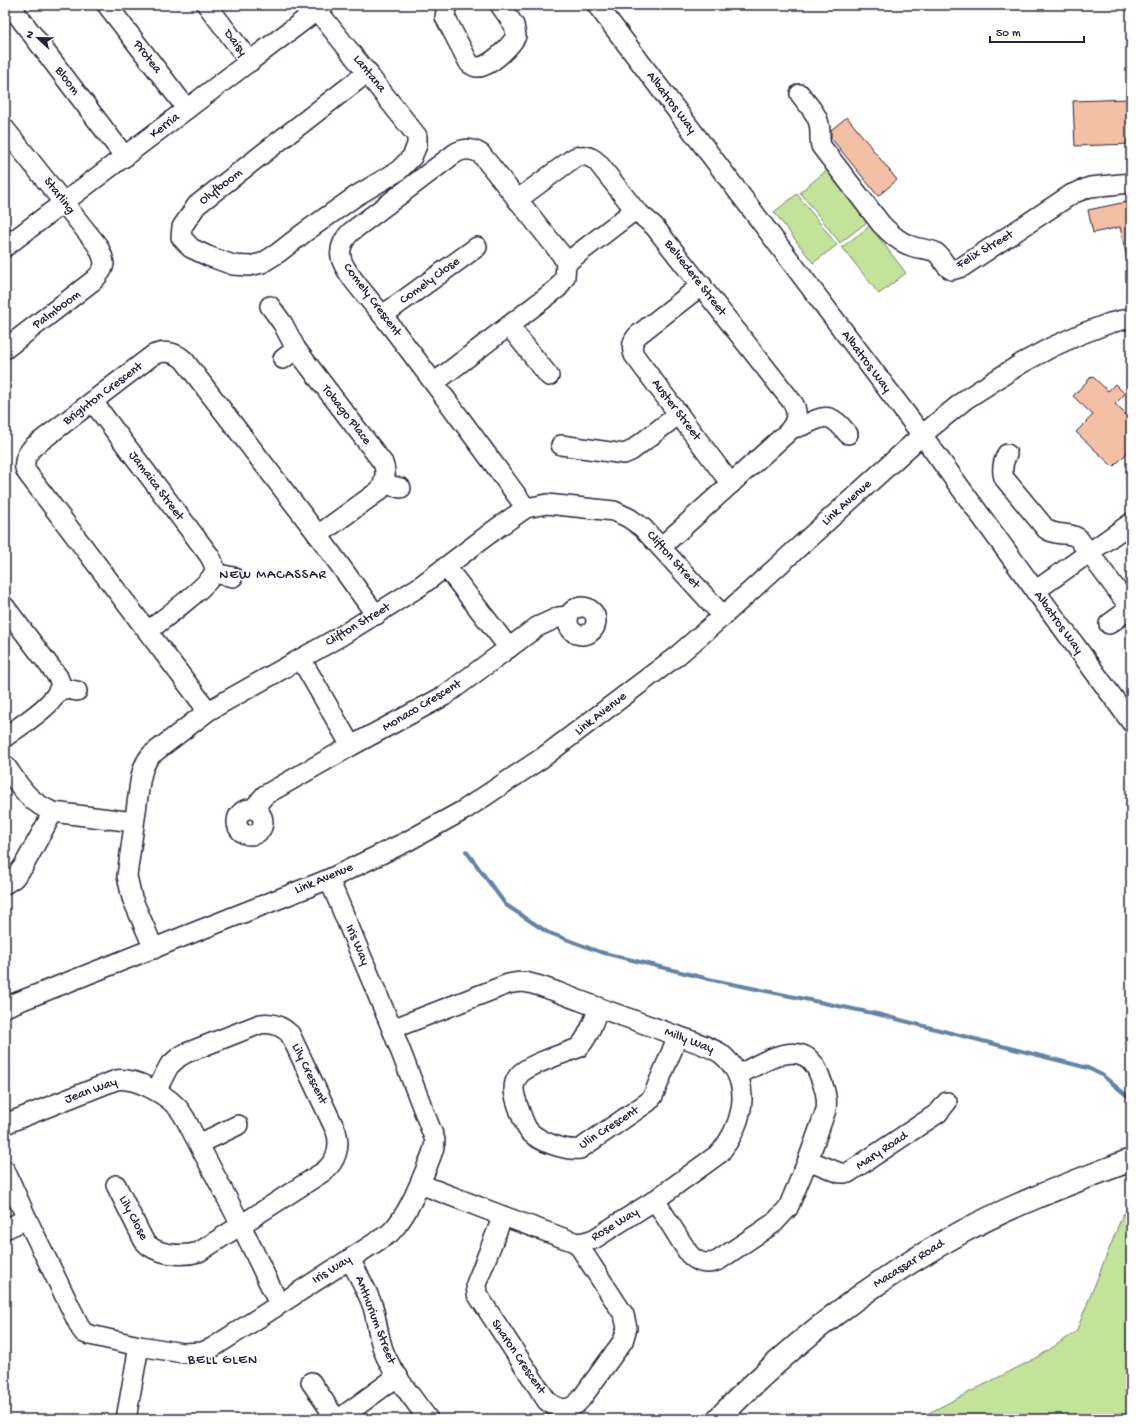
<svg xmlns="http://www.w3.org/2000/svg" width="1136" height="1424" viewBox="0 0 1136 1424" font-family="'Gochi Hand',sans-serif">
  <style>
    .green { fill: #c3e29a; stroke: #72826a }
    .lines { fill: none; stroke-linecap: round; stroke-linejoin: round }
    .stream { stroke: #6384a6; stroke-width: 4 }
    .building { fill: #f4c0a5; stroke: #22223b }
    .minor-casing { stroke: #22223b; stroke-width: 22 }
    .major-casing { stroke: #22223b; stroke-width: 25 }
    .minor { stroke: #fff; stroke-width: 19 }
    .major { stroke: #fff; stroke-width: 22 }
    .labels { text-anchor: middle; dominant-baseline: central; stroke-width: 3; stroke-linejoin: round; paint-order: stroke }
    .street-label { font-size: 13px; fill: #22223b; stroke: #fff }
    .neighbourhood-label { font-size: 14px; letter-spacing: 1px; fill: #22223b; stroke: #fff }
  </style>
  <rect width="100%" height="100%" fill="#fff"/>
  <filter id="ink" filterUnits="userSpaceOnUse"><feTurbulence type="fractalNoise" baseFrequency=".025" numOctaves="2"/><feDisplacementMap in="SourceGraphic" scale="8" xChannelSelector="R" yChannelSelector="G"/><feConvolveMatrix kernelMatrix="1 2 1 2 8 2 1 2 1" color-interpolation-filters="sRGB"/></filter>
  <g filter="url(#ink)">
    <g class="green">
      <polygon points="831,167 871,219 840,243 800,192"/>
      <polygon points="797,194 837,245 813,263 774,212"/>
      <polygon points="870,226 906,273 879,294 842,247"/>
      <polygon points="1131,1210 1131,1419 917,1419 1038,1357 1076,1332 1123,1214"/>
    </g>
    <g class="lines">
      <polyline class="stream" points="466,851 506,905 547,932 600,952 713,980 877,1014 1088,1068 1102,1075 1131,1099"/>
    </g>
    <g class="building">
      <polygon points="1131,99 1131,144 1075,146 1073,101"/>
      <polygon points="847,117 897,180 878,196 831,138 831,130"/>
      <polygon points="1131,201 1131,258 1127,259 1120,227 1093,233 1088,210"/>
      <polygon points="1092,376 1108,391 1115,384 1125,394 1115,404 1131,420 1131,449 1113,467 1076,432 1093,415 1073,396"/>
    </g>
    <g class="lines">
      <defs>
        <g id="minor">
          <polyline points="10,5 125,157"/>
          <polyline points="107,5 187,109"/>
          <polyline points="207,5 250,62"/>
          <polyline points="313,5 417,136 417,145 412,157 398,171 356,196 305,232 278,253 262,263 249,266 233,265 208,256 191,248 181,237 182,227 197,205 368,72"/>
          <path d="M 447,5 L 445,17 L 469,63 C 472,65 474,67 477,67 C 489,68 511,46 516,36 L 514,25 L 500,5"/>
          <polyline points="597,5 922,435 1131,722"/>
          <path d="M 800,94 C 806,103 817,113 819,124 C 821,131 819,139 821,146 L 881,224 C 891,234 900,243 914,247 C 921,249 929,249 935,252 C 943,257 944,267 952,270 L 962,267 L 1072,194 L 1090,187 L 1131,183"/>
          <path d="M 5,129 L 98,246 C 106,263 107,267 94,280 L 5,349"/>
          <path d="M 517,200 L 571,160 C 580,153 590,155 598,163 L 635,210"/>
          <polyline points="5,247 324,5"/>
          <path d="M 702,285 L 638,335 C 632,341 631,347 634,355 L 731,484"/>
          <path d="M 270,306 L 283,324 L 296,349 L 383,463 C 387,473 385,482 380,490 L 318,535"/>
          <polyline points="383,315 477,247"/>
          <polyline points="509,326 549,376"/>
          <polyline points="283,359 296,349"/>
          <path d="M 434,383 L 558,288 L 565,277 L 566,263 L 635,210 L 654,226 L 793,403 C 799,413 796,423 788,432 L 661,547"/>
          <path d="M 93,402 L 209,555 C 212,560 216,567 214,573 C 208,586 162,620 148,631"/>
          <path d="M 791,428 C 806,429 821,410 835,421 C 840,424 844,430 848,434"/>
          <polyline points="561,445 624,454 631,451 679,414"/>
          <path d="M 1007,454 C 1003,462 1001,469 1004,478 L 1046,529 C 1057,537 1069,531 1078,538 L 1131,609"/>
          <polyline points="384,484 401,488"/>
          <path d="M 526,508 C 479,444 432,379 383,316 C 373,303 343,272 341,257 C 339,247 345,237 352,231 L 454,154 C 463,148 472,148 481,154 L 561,254 L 566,263"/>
          <polyline points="446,567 509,648"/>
          <polyline points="214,573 233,577"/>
          <polyline points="1035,591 1131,523"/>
          <circle cx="582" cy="621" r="14"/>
          <path d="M 5,607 L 58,677 C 60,681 61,685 59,689 C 53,706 20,726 5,737"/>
          <polyline points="1109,624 1131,608"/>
          <polyline points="301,659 351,746"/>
          <polyline points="60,688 77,691"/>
          <path d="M 208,711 L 28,474 C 21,465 26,455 33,447 L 153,355 C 164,350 175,352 184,360 L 318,535 L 376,615"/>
          <path d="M 5,765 C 20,786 27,801 53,812 L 134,822"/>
          <circle cx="250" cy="822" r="13"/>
          <polyline points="253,809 265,795 351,746 444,696 537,627 559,617 568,616"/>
          <polyline points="5,884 14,878 23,867 53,812"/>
          <path d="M 154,949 L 132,898 L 127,876 L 140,782 C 142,771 144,763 151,755 L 208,711 L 341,636 L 419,587 L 497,528 L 526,508 L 547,504 L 614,511 L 629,518 L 643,528 L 723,616"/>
          <polyline points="5,1007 329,879 406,842 464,810 542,758 678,655 723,616 922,435 966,399 1022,363 1052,347 1081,334 1110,323 1131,318"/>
          <path d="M 599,1008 C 593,1021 589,1038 578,1048 C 565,1053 527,1065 519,1075 C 511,1085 514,1094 518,1106 C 521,1114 524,1125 529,1131 C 539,1142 566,1151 580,1149 L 648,1102 L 653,1096 L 678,1036"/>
          <path d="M 392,1029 L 508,984 C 513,983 518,982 523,982 C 540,984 564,995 581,1001 C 610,1012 640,1022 669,1033 C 686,1039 705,1044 720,1053 C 724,1056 728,1060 731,1064 C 752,1092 740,1128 720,1153 L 655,1200 L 594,1239 L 584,1242 L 577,1243 L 503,1216 L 420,1184"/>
          <path d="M 5,1124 L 116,1080 C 134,1077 163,1093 175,1105 C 180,1109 183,1115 186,1120 L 241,1225 L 279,1304"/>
          <polyline points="199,1144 238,1125"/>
          <polyline points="808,1160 840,1173 848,1173 938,1113 947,1102"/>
          <path d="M 5,1170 L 27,1219 L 81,1329 L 84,1333 L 90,1335 L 139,1346 L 183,1353 L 202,1352 L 212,1348 L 390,1233 C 408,1215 418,1188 428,1164 C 431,1156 435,1148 435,1140 L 392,1029 L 329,879"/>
          <path d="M 116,1185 L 144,1241 C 155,1255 183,1257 199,1252 L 323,1172 C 336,1162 341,1147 336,1131 L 290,1034 C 282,1026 272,1022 260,1024 L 186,1053 L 179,1057 L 169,1066 L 156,1091"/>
          <path d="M 655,1200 L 689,1254 C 698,1263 707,1266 719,1260 L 774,1223 L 788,1208 L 808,1160 L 826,1110 C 828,1097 824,1087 819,1074 C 803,1034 764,1062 738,1075"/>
          <path d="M 503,1216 L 476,1284 L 477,1294 L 547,1401 C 560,1411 570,1412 581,1399 L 623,1341 L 627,1328 L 624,1315 L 577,1243"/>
          <polyline points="5,1229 27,1219"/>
          <path d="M 350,1259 C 358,1275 367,1290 373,1307 C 377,1321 378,1337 384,1352 C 393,1375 413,1398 428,1419"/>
          <polyline points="311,1382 336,1419"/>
          <polyline points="126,1419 139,1346"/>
          <polyline points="339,1419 398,1376"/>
        </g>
        <path id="major" d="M 718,1419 C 792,1343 869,1283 962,1232 C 1016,1203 1074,1182 1131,1160"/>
      </defs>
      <use href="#minor" class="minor-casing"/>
      <use href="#major" class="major-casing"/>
      <use href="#minor" class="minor"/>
      <use href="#major" class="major"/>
    </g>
  </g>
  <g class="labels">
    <g class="street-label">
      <text transform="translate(235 43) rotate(53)">Daisy</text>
      <text transform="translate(147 57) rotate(52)">Protea</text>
      <text transform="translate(369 74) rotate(51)">Lantana</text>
      <text transform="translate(67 81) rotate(53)">Bloom</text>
      <text transform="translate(671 103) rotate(53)">Albatros Way</text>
      <text transform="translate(165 126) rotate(-37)">Kerria</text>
      <text transform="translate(221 187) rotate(-38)">Olyfboom</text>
      <text transform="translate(59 196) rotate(52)">Starling</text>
      <text transform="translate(985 250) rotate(-31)">Felix Street</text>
      <text transform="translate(695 278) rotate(52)">Belvedere Street</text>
      <text transform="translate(430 281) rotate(-36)">Comely Close</text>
      <text transform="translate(372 300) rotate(53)">Comely Crescent</text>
      <text transform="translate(57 310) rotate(-37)">Palmboom</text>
      <text transform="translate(866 362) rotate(53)">Albatros Way</text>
      <text transform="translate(103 394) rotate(-37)">Brighton Crescent</text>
      <text transform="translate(676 410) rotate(53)">Auster Street</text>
      <text transform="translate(346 415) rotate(52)">Tobago Place</text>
      <text transform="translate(156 486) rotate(53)">Jamaica Street</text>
      <text transform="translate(847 503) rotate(-42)">Link Avenue</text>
      <text transform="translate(673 560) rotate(48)">Clifton Street</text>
      <text transform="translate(1058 623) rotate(54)">Albatros Way</text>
      <text transform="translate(358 625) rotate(-31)">Clifton Street</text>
      <text transform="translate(422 706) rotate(-31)">Monaco Crescent</text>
      <text transform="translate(601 714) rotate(-38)">Link Avenue</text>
      <text transform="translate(324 879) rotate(-23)">Link Avenue</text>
      <text transform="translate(357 945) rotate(67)">Iris Way</text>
      <text transform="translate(689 1041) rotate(21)">Milly Way</text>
      <text transform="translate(309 1074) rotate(64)">Lily Crescent</text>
      <text transform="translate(91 1091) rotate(-20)">Jean Way</text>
      <text transform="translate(609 1128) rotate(-33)">Ulin Crescent</text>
      <text transform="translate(882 1151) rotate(-34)">Mary Road</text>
      <text transform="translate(133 1218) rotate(62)">Lily Close</text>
      <text transform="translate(615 1225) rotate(-31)">Rose Way</text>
      <text transform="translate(909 1264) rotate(-32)">Macassar Road</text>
      <text transform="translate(332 1270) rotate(-32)">Iris Way</text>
      <text transform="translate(375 1320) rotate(69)">Anthurium Street</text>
      <text transform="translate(518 1357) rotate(56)">Sharon Crescent</text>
    </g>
    <g class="neighbourhood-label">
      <text x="273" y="575">NEW MACASSAR</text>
      <text x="223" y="1360">BELL GLEN</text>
    </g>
  </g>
  <rect width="1136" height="1424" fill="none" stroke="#fff" stroke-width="20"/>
  <rect x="10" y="10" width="1116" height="1404" fill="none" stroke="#22223b" stroke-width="1.5" filter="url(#ink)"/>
  <g transform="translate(38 38) rotate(292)" stroke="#ffffff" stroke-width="3" paint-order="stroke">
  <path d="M0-3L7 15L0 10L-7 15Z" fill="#22223b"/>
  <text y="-6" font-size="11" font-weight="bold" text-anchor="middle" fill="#22223b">N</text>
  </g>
  <path d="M990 36v6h94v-6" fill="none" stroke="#22223b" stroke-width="2"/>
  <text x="996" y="36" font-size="12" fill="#22223b" stroke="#ffffff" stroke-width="3" paint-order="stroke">50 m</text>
</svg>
